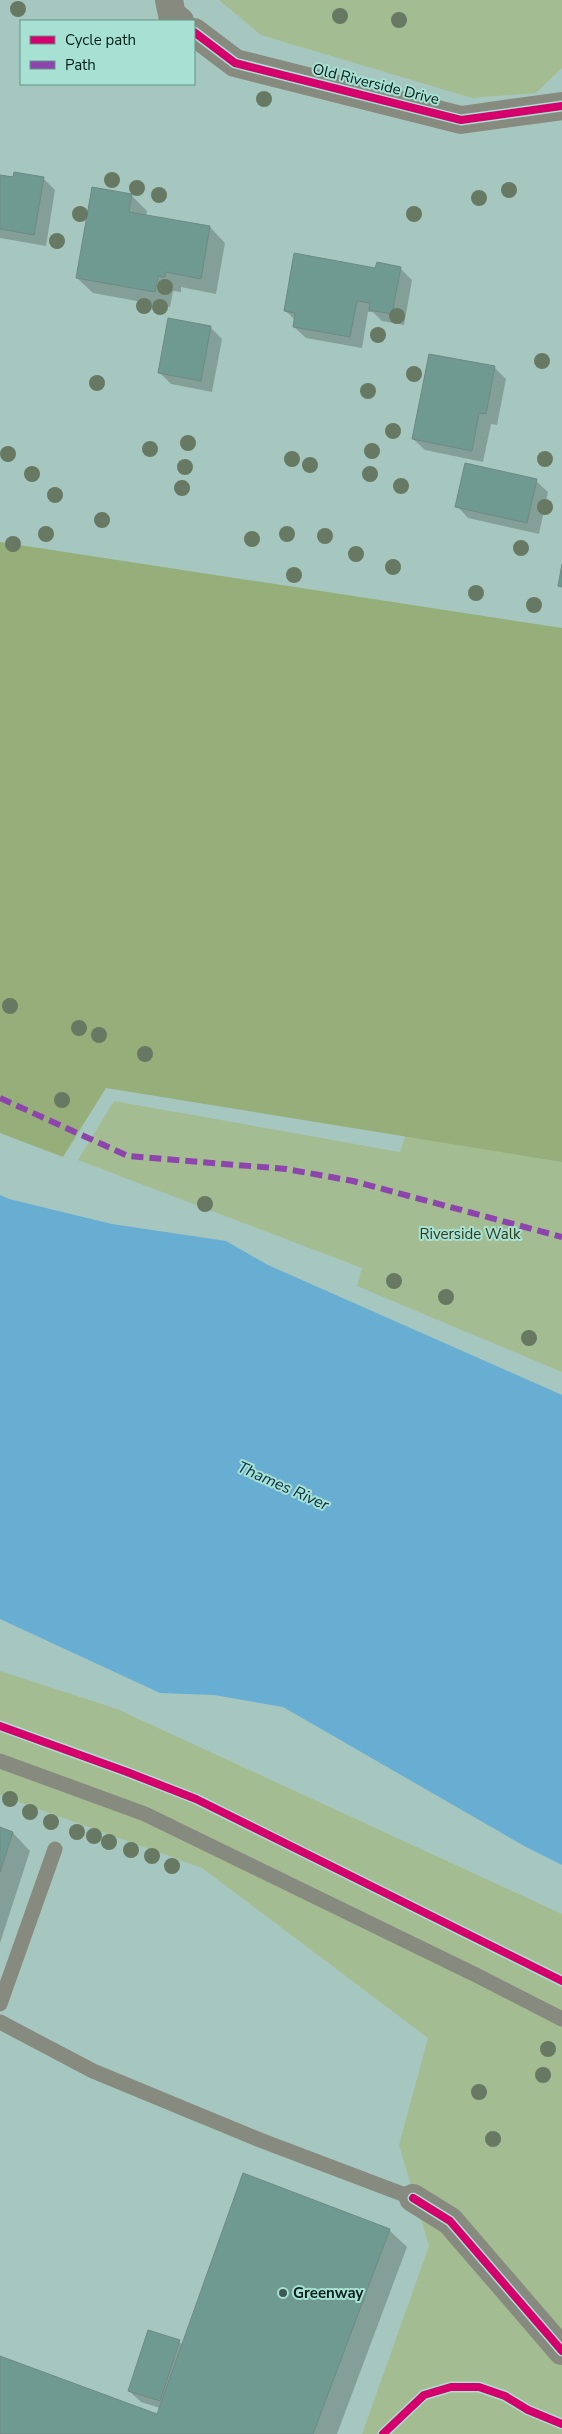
<svg xmlns="http://www.w3.org/2000/svg" width="562" height="2434" viewBox="0 0 562 2434" font-family="'Nunito Sans',sans-serif">
  <style>
    .green { fill: #a4bc91 }
    .forest { fill: #96af7a }
    .water { fill: #68aed3 }
    .shadow { fill: #0003 }
    .building { fill: #6e9a92; stroke: #708984 }
    .lines { fill: none; stroke-linecap: round; stroke-linejoin: round }
    .lane { stroke: #878b7f; stroke-width: 15 }
    .street { stroke: #878b7f; stroke-width: 28 }
    .quiet { stroke: #8e44ad; stroke-width: 6; stroke-dasharray: 12 6; stroke-linecap: butt }
    .cycleway-casing { stroke: #a6e1d4; stroke-width: 11 }
    .cycleway { stroke: #d6006c; stroke-width: 8 }
    .tree { fill: #677962 }
    .poi-dot { fill: #3d5852; stroke: #a6e1d4; stroke-width: 2 }
    .labels { text-anchor: middle; dominant-baseline: central; stroke-width: 4; stroke-linejoin: round; paint-order: stroke }
    .street-label { font-size: 15px; fill: #051d18; stroke: #a6e1d4 }
    .park-label { font-size: 15px; fill: #333a15; stroke: #a6e1d4 }
    .poi-label { font-size: 15px; font-weight: bold; fill: #051d18; stroke: #a6e1d4; text-anchor: start }
    .water-label { font-size: 16px; font-style: italic; fill: #092f46; stroke: #a6e1d4 }
  </style>
  <rect width="100%" height="100%" fill="#a6c7bf"/>
  <g class="green">
    <polygon points="219,0 562,0 562,68 536,93 472,98 261,35"/>
    <polygon points="451,998 562,1028 562,1372 357,1286 362,1268 78,1160 114,1101 400,1152"/>
    <polygon points="0,1671 117,1709 562,1914 562,2434 362,2434 429,2246 399,2145 428,2038 202,1868 0,1795"/>
  </g>
  <polygon class="forest" points="0,542 562,628 562,1162 106,1088 63,1157 0,1133"/>
  <polygon class="water" points="0,1195 9,1199 112,1224 226,1241 268,1265 562,1395 562,1865 526,1847 283,1707 214,1695 160,1693 0,1619"/>
  <g class="shadow">
    <polygon points="0,176 43,178 55,190 46,246 0,238"/>
    <polygon points="131,195 147,211 146,216 210,227 225,243 216,294 181,287 181,292 173,291 170,307 93,293 77,278"/>
    <polygon points="400,268 412,280 404,325 382,321 373,312 368,312 362,348 306,338 294,327 295,320 285,310 376,269"/>
    <polygon points="210,327 222,339 212,392 171,384 159,372"/>
    <polygon points="494,367 506,379 497,425 491,424 483,462 425,450 413,439"/>
    <polygon points="536,481 548,492 539,534 468,518 457,506"/>
    <polygon points="0,1828 13,1833 30,1851 0,1943"/>
    <polygon points="389,2230 407,2247 337,2434 0,2434 0,2358 157,2416 160,2408 141,2402 129,2391 179,2342 183,2345"/>
  </g>
  <g class="building">
    <polygon points="14,172 44,177 34,235 0,229 0,175 13,177"/>
    <polygon points="92,187 132,194 129,212 210,226 201,279 166,272 165,277 158,276 155,292 76,278"/>
    <polygon points="294,253 375,268 377,262 401,267 392,314 369,310 370,303 357,301 350,337 293,327 295,313 284,311"/>
    <polygon points="168,318 211,326 201,381 158,373"/>
    <polygon points="429,354 495,366 486,414 479,413 472,451 412,439"/>
    <polygon points="465,463 537,479 527,523 455,507"/>
    <polygon points="562,564 562,587 558,586"/>
    <polygon points="0,1827 13,1832 0,1872"/>
    <polygon points="243,2173 390,2229 313,2434 0,2434 0,2356 157,2414"/>
    <polygon points="148,2330 180,2340 160,2401 128,2391"/>
  </g>
  <g class="lines">
    <g class="lane">
      <polyline points="0,1761 145,1814 476,1975 562,2019"/>
      <polyline points="0,2004 55,1849"/>
      <polyline points="0,2022 93,2071 260,2140 413,2198"/>
    </g>
    <g class="street">
      <polyline points="169,0 172,15 180,21"/>
      <polyline points="194,32 235,63 461,120 562,106"/>
      <polyline points="413,2198 450,2221 562,2351"/>
    </g>
    <polyline class="quiet" points="0,1098 128,1156 286,1169 353,1181 562,1237"/>
    <defs>
      <g id="cycleway">
        <polyline points="194,32 235,63 461,120 562,106"/>
        <polyline points="0,1726 127,1772 196,1799 562,1981"/>
        <polyline points="413,2198 450,2221 562,2351"/>
        <polyline points="383,2434 424,2395 451,2387 479,2387 505,2396 528,2410 562,2424"/>
      </g>
    </defs>
    <use href="#cycleway" class="cycleway-casing"/>
    <use href="#cycleway" class="cycleway"/>
  </g>
  <g class="tree">
    <circle cx="18" cy="9" r="8"/>
    <circle cx="340" cy="16" r="8"/>
    <circle cx="399" cy="20" r="8"/>
    <circle cx="264" cy="99" r="8"/>
    <circle cx="112" cy="180" r="8"/>
    <circle cx="137" cy="188" r="8"/>
    <circle cx="509" cy="190" r="8"/>
    <circle cx="159" cy="195" r="8"/>
    <circle cx="479" cy="198" r="8"/>
    <circle cx="80" cy="214" r="8"/>
    <circle cx="414" cy="214" r="8"/>
    <circle cx="57" cy="241" r="8"/>
    <circle cx="165" cy="287" r="8"/>
    <circle cx="144" cy="306" r="8"/>
    <circle cx="160" cy="307" r="8"/>
    <circle cx="397" cy="316" r="8"/>
    <circle cx="378" cy="335" r="8"/>
    <circle cx="542" cy="361" r="8"/>
    <circle cx="414" cy="374" r="8"/>
    <circle cx="97" cy="383" r="8"/>
    <circle cx="368" cy="391" r="8"/>
    <circle cx="393" cy="431" r="8"/>
    <circle cx="188" cy="443" r="8"/>
    <circle cx="150" cy="449" r="8"/>
    <circle cx="372" cy="451" r="8"/>
    <circle cx="8" cy="454" r="8"/>
    <circle cx="292" cy="459" r="8"/>
    <circle cx="545" cy="459" r="8"/>
    <circle cx="310" cy="465" r="8"/>
    <circle cx="185" cy="467" r="8"/>
    <circle cx="32" cy="474" r="8"/>
    <circle cx="370" cy="474" r="8"/>
    <circle cx="401" cy="486" r="8"/>
    <circle cx="182" cy="488" r="8"/>
    <circle cx="55" cy="495" r="8"/>
    <circle cx="545" cy="507" r="8"/>
    <circle cx="102" cy="520" r="8"/>
    <circle cx="46" cy="534" r="8"/>
    <circle cx="287" cy="534" r="8"/>
    <circle cx="325" cy="536" r="8"/>
    <circle cx="252" cy="539" r="8"/>
    <circle cx="13" cy="544" r="8"/>
    <circle cx="521" cy="548" r="8"/>
    <circle cx="356" cy="554" r="8"/>
    <circle cx="393" cy="567" r="8"/>
    <circle cx="294" cy="575" r="8"/>
    <circle cx="476" cy="593" r="8"/>
    <circle cx="534" cy="605" r="8"/>
    <circle cx="10" cy="1006" r="8"/>
    <circle cx="79" cy="1028" r="8"/>
    <circle cx="99" cy="1035" r="8"/>
    <circle cx="145" cy="1054" r="8"/>
    <circle cx="62" cy="1100" r="8"/>
    <circle cx="205" cy="1204" r="8"/>
    <circle cx="394" cy="1281" r="8"/>
    <circle cx="446" cy="1297" r="8"/>
    <circle cx="529" cy="1338" r="8"/>
    <circle cx="10" cy="1799" r="8"/>
    <circle cx="30" cy="1812" r="8"/>
    <circle cx="51" cy="1822" r="8"/>
    <circle cx="77" cy="1832" r="8"/>
    <circle cx="94" cy="1836" r="8"/>
    <circle cx="109" cy="1842" r="8"/>
    <circle cx="131" cy="1850" r="8"/>
    <circle cx="152" cy="1856" r="8"/>
    <circle cx="172" cy="1866" r="8"/>
    <circle cx="548" cy="2049" r="8"/>
    <circle cx="543" cy="2075" r="8"/>
    <circle cx="479" cy="2092" r="8"/>
    <circle cx="493" cy="2139" r="8"/>
  </g>
  <circle class="poi-dot" cx="283" cy="2293" r="5"/>
  <g class="labels">
    <g class="street-label">
      <text transform="translate(376 84) rotate(14)">Old Riverside Drive</text>
    </g>
    <g class="park-label">
      <text x="470" y="1234">Riverside Walk</text>
    </g>
    <g class="poi-label">
      <text x="293" y="2293">Greenway</text>
    </g>
    <g class="water-label">
      <text transform="translate(283 1486) rotate(24)">Thames River</text>
    </g>
  </g>
  <rect x="20" y="20" width="175" height="65" fill="#a6e1d4" stroke="#669389"/>
  <rect x="30" y="36" width="25" height="8" fill="#d6006c" stroke="#669389"/>
  <text x="65" y="45" font-size="15" fill="#051d18">Cycle path</text>
  <rect x="30" y="61" width="25" height="8" fill="#8e44ad" stroke="#669389"/>
  <text x="65" y="70" font-size="15" fill="#051d18">Path</text>
</svg>
